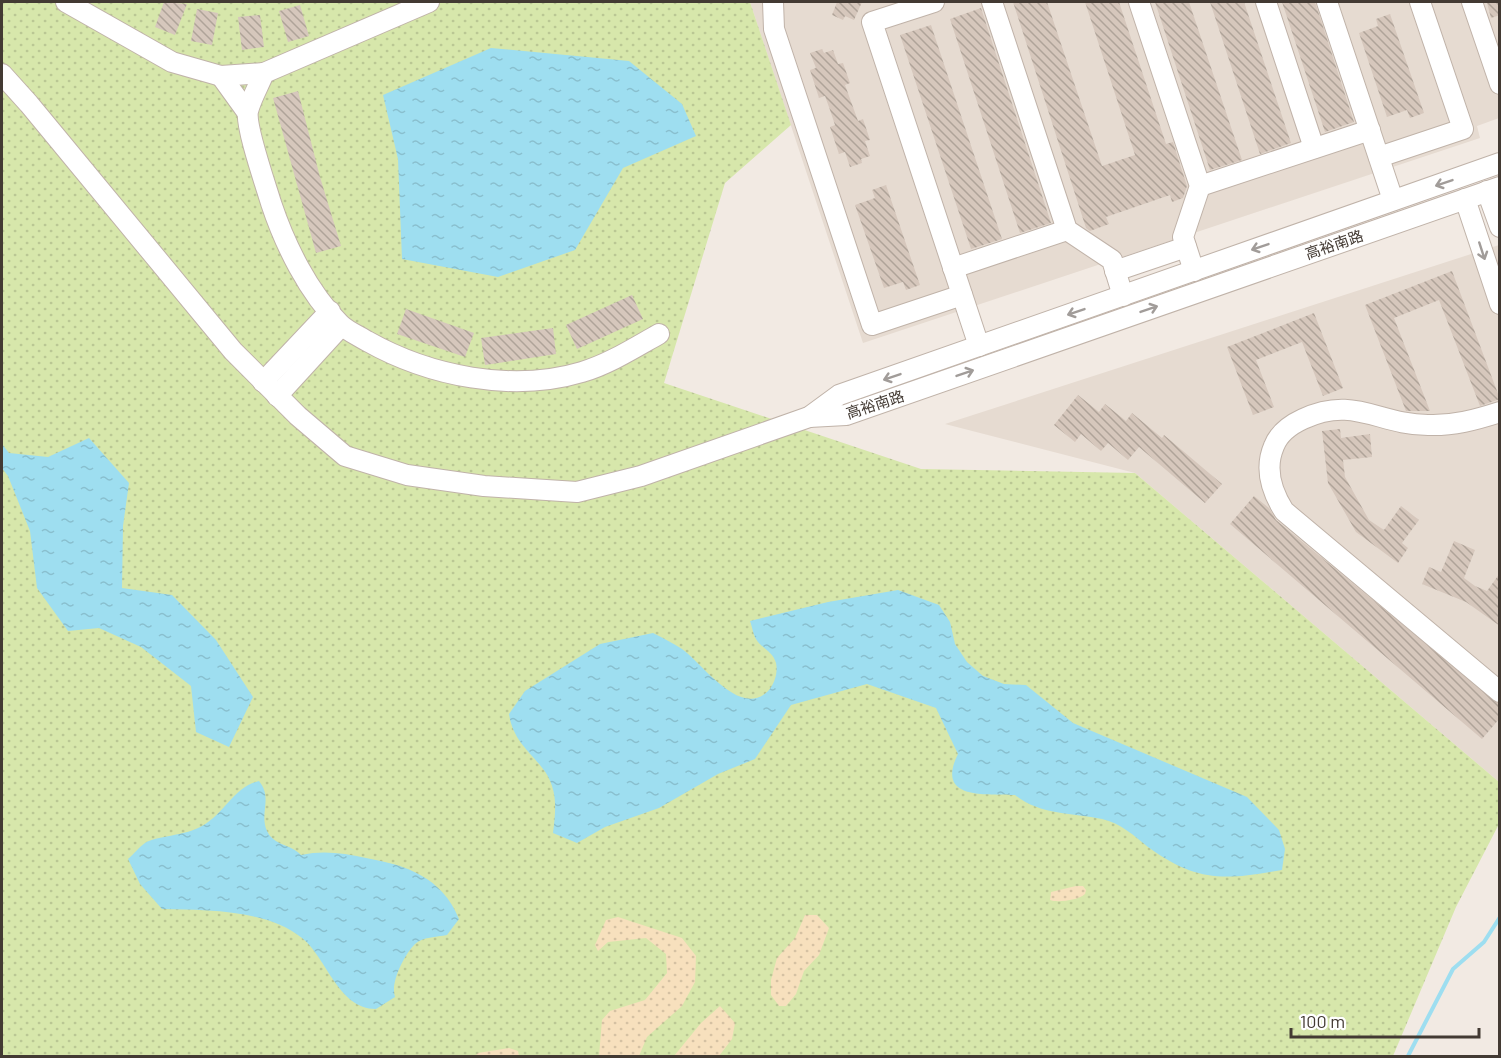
<svg xmlns="http://www.w3.org/2000/svg" width="1501" height="1058" viewBox="0 0 1501 1058" font-family="Barlow,'Noto Sans SC',sans-serif">
  <style>
    .residential { fill: #e6dbd1 }
    .grass { fill: url(#grass-dots) }
    .sand { fill: url(#sand-dots) }
    .water { fill: url(#water-ripples) }
    .lines { fill: none; stroke-linecap: round; stroke-linejoin: round }
    .stream { stroke: #9edef0; stroke-width: 4 }
    .building { fill: url(#building-back-hatch) }
    .minor-casing { stroke: #c0b3a9; stroke-width: 22 }
    .minor { stroke: #fff; stroke-width: 20 }
    .oneway { stroke: #a19c99 }
    .labels { text-anchor: middle; dominant-baseline: central; stroke-width: 4.5; stroke-linejoin: round; paint-order: stroke }
    .street-label { font-size: 15px; fill: #433a33; stroke: #fff }
  </style>
  <defs>
    <pattern id="grass-dots" width="8" height="8" patternUnits="userSpaceOnUse" patternTransform="scale(1.5)"><rect width="8" height="8" fill="#d7e7ab"/><path d="M2 2h.1M6 6h.1" fill="none" stroke="#bac794" stroke-width="1.8" stroke-linecap="round"/></pattern>
    <pattern id="sand-dots" width="8" height="8" patternUnits="userSpaceOnUse" patternTransform="scale(1.5)"><rect width="8" height="8" fill="#f7e0bd"/><path d="M2 2h.1M6 6h.1" fill="none" stroke="#d5c1a3" stroke-width="1.8" stroke-linecap="round"/></pattern>
    <pattern id="water-ripples" width="26" height="14" patternUnits="userSpaceOnUse" patternTransform="scale(1.5)"><rect width="26" height="14" fill="#9edef0"/><path d="M2 4q2-2 4 0t4 0M15 11q2-2 4 0t4 0" fill="none" stroke="#89bfce"/></pattern>
    <pattern id="building-back-hatch" width="6" height="6" patternUnits="userSpaceOnUse" patternTransform="scale(1.5)"><rect width="6" height="6" fill="#d6c7bc"/><path d="M-1 5l2 2M0 0l6 6M5-1l2 2" fill="none" stroke="#afa399"/></pattern>
  </defs>
  <rect width="100%" height="100%" fill="#f2eae3"/>
  <g class="residential">
    <polygon points="750,2 1499,2 1499,118 1477,126 1480,138 863,343"/>
    <polygon points="1499,245 1499,782 1135,473 945,424"/>
  </g>
  <polygon class="grass" points="2,2 750,2 791,125 725,183 664,383 921,469 1135,473 1499,782 1499,824 1456,907 1393,1056 2,1056"/>
  <g class="sand">
    <path d="M 1076,886 L 1083,886 L 1086,890 L 1085,894 C 1079,900 1057,903 1050,900 L 1051,892 Z"/>
    <polygon points="805,915 817,915 829,928 819,955 804,971 796,994 786,1006 779,1006 771,995 771,980 777,958 795,938"/>
    <polygon points="618,917 682,938 696,956 695,982 682,1006 647,1037 639,1056 599,1056 602,1020 610,1011 645,1000 667,973 666,954 646,938 608,942 598,951 595,945 606,920"/>
    <polygon points="720,1006 735,1023 732,1039 719,1056 674,1056 701,1023"/>
    <polygon points="509,1048 518,1051 519,1056 475,1056 478,1053"/>
  </g>
  <g class="water">
    <polygon points="491,48 629,61 682,104 696,136 623,168 575,250 498,277 402,259 398,159 383,95"/>
    <polygon points="89,438 129,483 123,526 122,588 172,595 216,640 253,697 229,747 196,732 191,686 141,647 99,628 68,631 37,588 30,531 8,476 2,468 2,444 9,453 48,457"/>
    <path d="M 898,590 L 939,605 L 950,622 L 955,644 L 967,662 L 983,676 L 1004,684 L 1026,685 L 1073,723 L 1247,797 L 1279,830 L 1285,849 L 1282,870 C 1224,880 1198,883 1148,847 C 1134,836 1121,823 1102,819 C 1073,813 1039,815 1015,795 C 990,793 934,802 958,754 L 936,708 L 867,684 L 791,705 L 755,759 L 718,774 L 659,808 L 605,827 L 577,843 L 553,833 C 555,817 557,801 552,786 C 544,759 514,749 509,714 L 525,691 L 600,644 L 653,633 C 663,638 673,643 682,649 C 703,664 741,720 769,690 C 775,683 778,672 776,663 C 773,651 761,648 756,639 C 753,634 752,626 750,621 L 828,602 Z"/>
    <path d="M 259,781 C 273,798 259,813 267,831 C 274,846 291,844 301,855 C 323,850 343,853 366,858 C 406,865 442,877 459,919 L 447,935 C 437,937 422,937 415,944 C 404,955 390,983 395,997 L 376,1009 C 338,1009 327,958 302,938 C 266,909 205,910 162,909 L 140,884 L 128,859 C 134,854 139,847 145,843 C 155,836 185,836 202,826 C 224,814 235,786 259,781 Z"/>
  </g>
  <g class="lines">
    <polyline class="stream" points="1408,1056 1453,969 1484,942 1500,917"/>
  </g>
  <g class="building">
    <polygon points="164,2 187,4 175,35 155,27"/>
    <polygon points="837,2 862,2 854,20 845,16 843,20 832,15"/>
    <polygon points="1013,2 1047,2 1102,166 1135,155 1085,2 1119,2 1166,144 1173,142 1187,186 1183,198 1172,202 1170,195 1106,217 1109,224 1090,231 1086,228"/>
    <polygon points="1155,2 1189,2 1242,160 1210,170"/>
    <polygon points="1210,2 1244,2 1291,143 1260,154"/>
    <polygon points="1282,2 1315,2 1354,122 1325,132"/>
    <polygon points="1500,2 1500,15 1491,18 1487,3"/>
    <polygon points="300,5 309,36 288,42 279,11"/>
    <polygon points="981,8 1051,223 1020,233 950,19"/>
    <polygon points="197,9 218,13 212,45 191,41"/>
    <polygon points="1390,14 1424,113 1410,118 1407,110 1387,117 1359,33 1378,26 1376,19"/>
    <polygon points="260,15 264,47 242,50 238,17"/>
    <polygon points="931,25 1002,239 971,249 900,35"/>
    <polygon points="822,49 824,53 833,50 838,64 843,63 850,83 845,85 853,107 858,121 863,119 870,140 865,141 870,156 861,159 862,163 850,167 845,152 839,154 830,127 835,125 830,110 825,96 819,98 810,70 816,68 810,53"/>
    <polygon points="298,91 320,177 341,246 316,253 273,98"/>
    <polygon points="886,185 920,285 906,290 903,282 884,288 855,205 875,198 872,190"/>
    <polygon points="1452,271 1500,399 1480,406 1439,300 1394,318 1430,411 1406,411 1365,305"/>
    <polygon points="632,295 643,319 577,349 566,325"/>
    <polygon points="406,309 474,333 465,357 397,334"/>
    <polygon points="1314,313 1343,388 1323,396 1302,342 1256,360 1274,407 1253,415 1227,347"/>
    <polygon points="553,328 556,354 485,365 481,338"/>
    <polygon points="1078,395 1099,412 1105,404 1126,421 1132,413 1162,438 1164,435 1222,484 1205,503 1139,447 1128,460 1108,443 1101,451 1081,434 1075,442 1054,425"/>
    <polygon points="1340,429 1341,438 1370,434 1372,457 1343,460 1345,477 1369,520 1384,530 1401,506 1419,520 1402,543 1408,548 1398,563 1356,532 1328,483 1322,431"/>
    <polygon points="1254,496 1269,508 1276,520 1500,705 1500,718 1482,739 1230,524"/>
    <polygon points="1454,541 1475,550 1464,578 1475,586 1487,591 1500,573 1500,626 1466,602 1422,584 1429,567 1441,572"/>
  </g>
  <g class="lines">
    <defs>
      <g id="minor">
        <polyline points="66,2 172,62 221,76 264,73"/>
        <path d="M 429,2 L 264,73 C 259,85 251,99 248,111 C 245,126 266,186 271,203 C 285,245 308,292 340,324 C 347,331 359,336 367,341 C 429,376 512,393 582,372 C 609,364 634,348 659,334"/>
        <polyline points="773,2 774,29 872,325 962,295"/>
        <polyline points="934,2 872,22 979,346"/>
        <polyline points="992,2 1067,230 1112,260 1123,296"/>
        <polyline points="1139,2 1200,186 1183,237 1194,271"/>
        <polyline points="1266,2 1314,148"/>
        <polyline points="1327,2 1393,200"/>
        <polyline points="1472,2 1500,84"/>
        <polyline points="2,74 29,104 233,351 298,416 345,456 407,475 484,486 577,492 641,476 809,417 839,395 1500,163"/>
        <polyline points="221,76 247,112"/>
        <polyline points="1379,157 1463,129 1420,2"/>
        <polyline points="1200,186 1370,130"/>
        <polyline points="1487,191 1500,227"/>
        <polyline points="1465,199 1500,304"/>
        <polyline points="953,268 1067,230"/>
        <polyline points="1115,271 1186,247"/>
        <polyline points="263,382 330,311"/>
        <polyline points="277,396 341,326"/>
        <path d="M 1500,412 C 1475,420 1453,426 1428,425 C 1379,425 1354,395 1303,419 C 1290,425 1279,433 1274,446 C 1264,469 1272,492 1284,511 L 1500,692"/>
        <polyline points="809,417 846,415 1500,187"/>
      </g>
    </defs>
    <use href="#minor" class="minor-casing"/>
    <use href="#minor" class="minor"/>
  </g>
  <defs><path id="oneway-shaft" d="M-6 0H5M1.5-3L5.5 0L1.5 3" fill="none" stroke-width="1.6" stroke-linecap="round" stroke-linejoin="round" transform="scale(1.5)"/></defs>
  <g class="oneway">
    <use href="#oneway-shaft" transform="translate(1444 183) rotate(161)"/>
    <use href="#oneway-shaft" transform="translate(1260 247) rotate(161)"/>
    <use href="#oneway-shaft" transform="translate(1482 251) rotate(72)"/>
    <use href="#oneway-shaft" transform="translate(1149 309) rotate(-19)"/>
    <use href="#oneway-shaft" transform="translate(1076 312) rotate(161)"/>
    <use href="#oneway-shaft" transform="translate(965 373) rotate(-19)"/>
    <use href="#oneway-shaft" transform="translate(892 377) rotate(161)"/>
  </g>
  <g class="labels">
    <g class="street-label">
      <text transform="translate(1334 244) rotate(-19)">高裕南路</text>
      <text transform="translate(875 404) rotate(-18)">高裕南路</text>
    </g>
  </g>
  <rect width="1501" height="1058" fill="none" stroke="#433a33" stroke-width="6"/>
  <path d="M1291 1028v9h188v-9" fill="none" stroke="#433a33" stroke-width="3"/>
  <text x="1300" y="1028" font-size="18" fill="#433a33" stroke="#ffffff" stroke-width="4.5" paint-order="stroke">100 m</text>
</svg>
